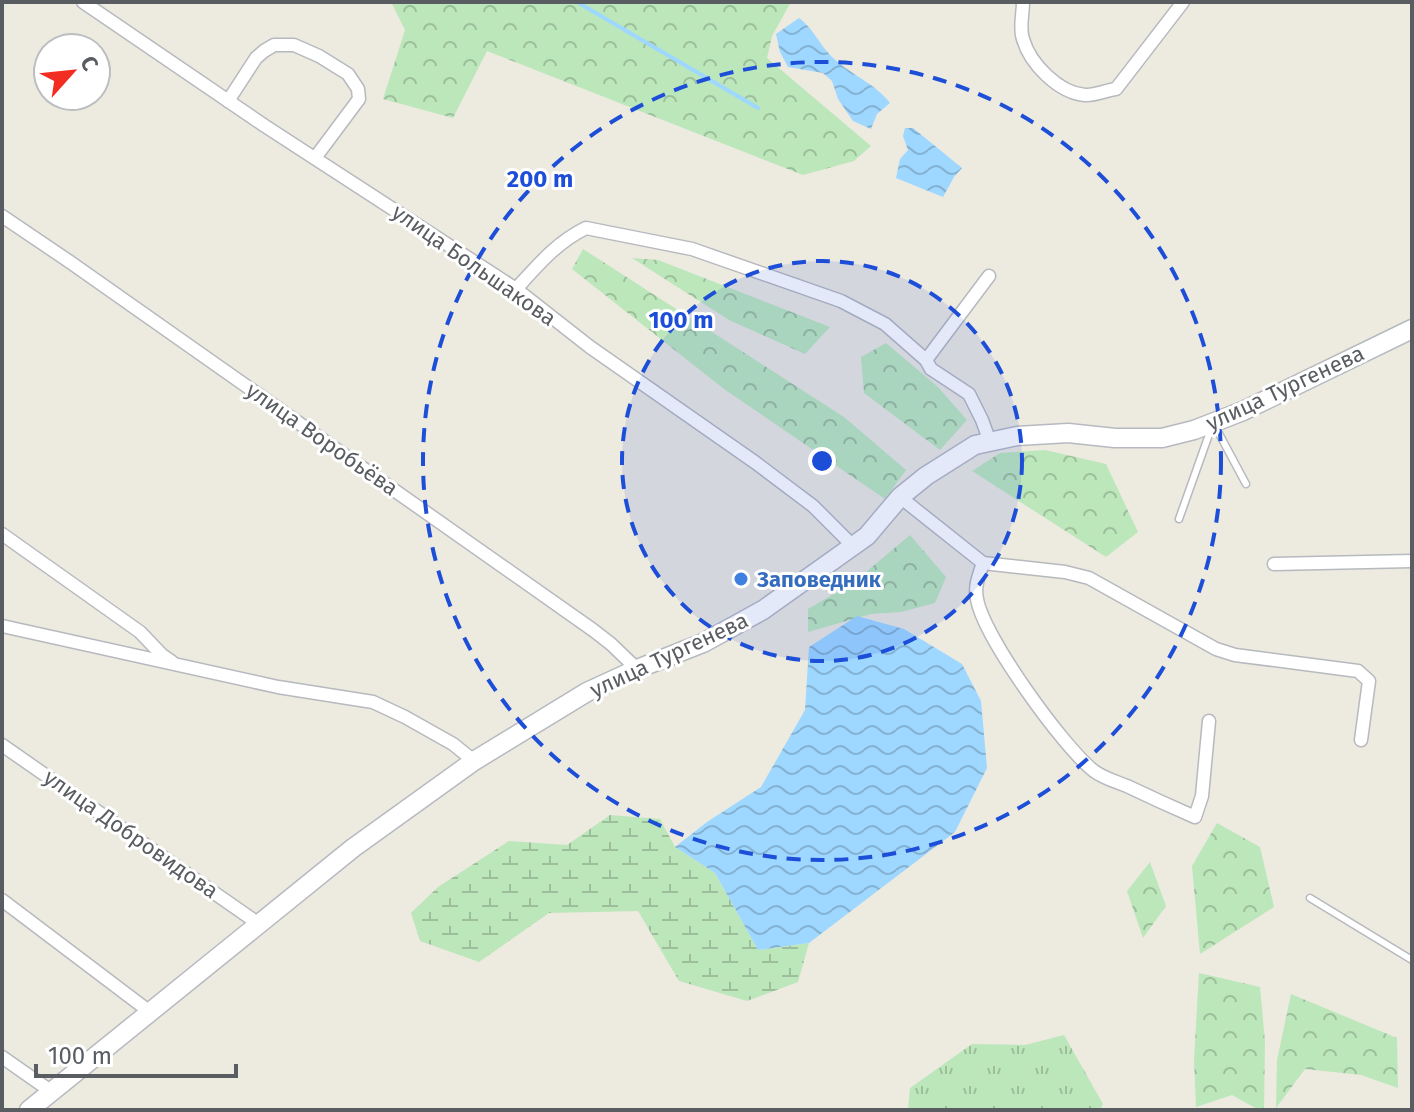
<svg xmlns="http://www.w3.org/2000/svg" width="1414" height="1112" viewBox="0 0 1414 1112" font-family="'Fira Sans',sans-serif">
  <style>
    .grass { fill: url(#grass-tufts) }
    .forest { fill: url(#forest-crowns) }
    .wetland { fill: url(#wetland-marsh) }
    .water { fill: url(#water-waves) }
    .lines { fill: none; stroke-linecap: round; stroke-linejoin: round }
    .stream { stroke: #9ed7ff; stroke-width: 4 }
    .lane-casing { stroke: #b6b9be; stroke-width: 9 }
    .street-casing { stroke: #b6b9be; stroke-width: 15 }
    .secondary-casing { stroke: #b6bac0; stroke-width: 21 }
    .lane { stroke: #fff; stroke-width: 6 }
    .street { stroke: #fff; stroke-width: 12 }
    .secondary { stroke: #fff; stroke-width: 18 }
    .ring { fill: none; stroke: #1d4ed8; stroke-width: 4; stroke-dasharray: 14 10 }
    .shop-dot { fill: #3f7fe0; stroke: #fff; stroke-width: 3 }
    .labels { text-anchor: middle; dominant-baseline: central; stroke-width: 6; stroke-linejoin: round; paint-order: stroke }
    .street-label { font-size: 22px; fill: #595d62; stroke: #fff }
    .shop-label { font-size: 22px; font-weight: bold; fill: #366cbe; stroke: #fff; text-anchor: start }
    .centre { fill: #1d4ed8; stroke: #fff; stroke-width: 4 }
    .ring-label { font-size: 24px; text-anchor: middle; font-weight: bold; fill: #1d4ed8; stroke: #fff; stroke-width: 6; stroke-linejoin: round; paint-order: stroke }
  </style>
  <defs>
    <pattern id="grass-tufts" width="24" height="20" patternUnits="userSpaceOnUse" patternTransform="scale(2)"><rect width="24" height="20" fill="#bce7bb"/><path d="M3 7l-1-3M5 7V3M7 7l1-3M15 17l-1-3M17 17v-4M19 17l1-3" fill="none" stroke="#9cbe9b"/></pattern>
    <pattern id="forest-crowns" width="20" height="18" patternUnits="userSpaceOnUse" patternTransform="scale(2)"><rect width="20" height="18" fill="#bce7bb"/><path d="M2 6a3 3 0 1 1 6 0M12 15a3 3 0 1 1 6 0" fill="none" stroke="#9cbe9b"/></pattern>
    <pattern id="wetland-marsh" width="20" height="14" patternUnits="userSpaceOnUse" patternTransform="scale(2)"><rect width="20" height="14" fill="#bce7bb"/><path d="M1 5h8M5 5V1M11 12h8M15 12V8" fill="none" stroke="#9cbe9b"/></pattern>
    <pattern id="water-waves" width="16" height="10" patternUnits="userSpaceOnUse" patternTransform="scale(2)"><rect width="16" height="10" fill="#9ed7ff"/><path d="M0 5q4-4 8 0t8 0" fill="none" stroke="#84b2d2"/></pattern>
  </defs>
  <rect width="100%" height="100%" fill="#edeae0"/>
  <polygon class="grass" points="1064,1035 1103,1104 1100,1110 908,1110 910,1088 972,1044 1025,1045"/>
  <g class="forest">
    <polygon points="391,2 791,2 772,36 767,58 871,146 854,161 803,175 487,51 453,118 383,99 405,30"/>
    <polygon points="583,249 844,417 906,470 885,499 724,389 572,269"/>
    <polygon points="632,258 658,260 830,327 805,354 729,320"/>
    <polygon points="886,343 938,387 967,420 940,450 864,393 861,357"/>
    <polygon points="1045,450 1106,464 1138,532 1106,557 972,471 1000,453"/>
    <polygon points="910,535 946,577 935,603 901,612 871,614 808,632 808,609 854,582"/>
    <polygon points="1217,823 1260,847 1274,907 1200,954 1192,866"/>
    <polygon points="1150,862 1166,906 1143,938 1127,891"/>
    <polygon points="1199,973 1260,987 1265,1042 1264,1110 1259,1110 1232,1095 1196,1107 1194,1060"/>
    <polygon points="1291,994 1397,1038 1398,1088 1361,1075 1305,1069 1276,1108 1277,1060"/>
  </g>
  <polygon class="wetland" points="610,815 660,819 675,847 715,873 758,950 809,943 798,982 747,1001 679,981 638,911 549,913 479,962 420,941 411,913 438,887 509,841 567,845"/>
  <g class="water">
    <path d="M 799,18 C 813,28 819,44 831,56 C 849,74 875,83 890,103 L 877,114 L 871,129 L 853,121 L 838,99 L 832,81 L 823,73 L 788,67 L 780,52 L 776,34 Z"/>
    <polygon points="905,128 913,128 962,168 954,177 943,197 896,178 900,159 908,150 903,136"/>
    <polygon points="857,616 904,629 962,664 981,701 987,768 955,832 809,943 758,950 715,873 675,847 707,822 761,787 805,710 809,647"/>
  </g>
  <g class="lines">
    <polyline class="stream" points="577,2 758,108"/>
    <defs>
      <g id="lane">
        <polyline points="1215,426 1246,484"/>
        <polyline points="1179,519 1212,426"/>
        <polyline points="1310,898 1412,960"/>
      </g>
      <g id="street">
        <polyline points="83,2 265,126 516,289 590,347 756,463 813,506 853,546"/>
        <path d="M 1023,2 C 1023,14 1019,28 1023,39 C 1030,64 1059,93 1085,95 C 1094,96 1107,90 1116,89 L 1183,2"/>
        <polyline points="228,101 256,58 264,51 274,45 294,45 319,56 348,74 358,89 359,99 315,158"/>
        <polyline points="2,216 70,262 593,630 611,644 637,669"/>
        <path d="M 516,289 C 538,265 557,242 586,228 L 692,249 L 841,301 L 885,324 L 926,360 L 931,369 L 969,394 L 982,420 L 990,442"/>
        <polyline points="926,360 989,276"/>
        <polyline points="900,497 983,563 1065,572 1089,578 1216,649 1235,655 1358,671 1369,681 1361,740"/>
        <polyline points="2,534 140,632 162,655 172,662"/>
        <path d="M 983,563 C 979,575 974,587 977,599 C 983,636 1063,747 1094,771 C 1103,778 1117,782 1127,786 C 1150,797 1172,807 1195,817 L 1202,796 L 1209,721"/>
        <polyline points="1274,564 1412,561"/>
        <polyline points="2,626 278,687 373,702 405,717 453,744 474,761"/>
        <polyline points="2,745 259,924"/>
        <polyline points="2,900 150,1012"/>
        <polyline points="2,1057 52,1092"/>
      </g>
      <polyline id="secondary" points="29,1110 353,848 474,761 587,692 637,669 703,643 763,610 867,536 900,497 926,476 975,445 1017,436 1068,433 1115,438 1162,438 1194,430 1243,411 1412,329"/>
    </defs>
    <use href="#lane" class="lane-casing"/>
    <use href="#street" class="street-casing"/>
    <use href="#secondary" class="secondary-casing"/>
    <use href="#lane" class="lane"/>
    <use href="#street" class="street"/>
    <use href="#secondary" class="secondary"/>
  </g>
  <circle cx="822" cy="461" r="200" fill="#1d4ed8" fill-opacity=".12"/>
  <g class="ring">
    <circle cx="822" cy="461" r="200"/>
    <circle cx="822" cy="461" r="399"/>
  </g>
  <circle class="shop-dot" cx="741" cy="579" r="8"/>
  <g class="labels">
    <g class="street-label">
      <text transform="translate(474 265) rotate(35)">улица Большакова</text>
      <text transform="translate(1285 388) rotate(-25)">улица Тургенева</text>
      <text transform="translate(322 439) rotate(35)">улица Воробьёва</text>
      <text transform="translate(669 655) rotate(-25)">улица Тургенева</text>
      <text transform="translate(131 834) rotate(35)">улица Добровидова</text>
    </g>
    <g class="shop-label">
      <text x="757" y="579">Заповедник</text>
    </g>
  </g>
  <circle cx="822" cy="461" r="12" class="centre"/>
  <g class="ring-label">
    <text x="540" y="187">200 m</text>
    <text x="681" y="328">100 m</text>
  </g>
  <rect width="1414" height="1112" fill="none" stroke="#595d62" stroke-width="8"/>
  <g transform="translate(72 72) rotate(63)"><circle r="38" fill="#ffffff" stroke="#bdbec0" stroke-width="2"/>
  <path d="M0-6L14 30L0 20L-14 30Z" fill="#f22d22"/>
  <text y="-12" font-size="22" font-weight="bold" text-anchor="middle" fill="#595d62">С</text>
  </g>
  <path d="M36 1064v12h200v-12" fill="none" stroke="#595d62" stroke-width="4"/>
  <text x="48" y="1064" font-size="24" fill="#595d62" stroke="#ffffff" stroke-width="6" paint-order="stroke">100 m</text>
</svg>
